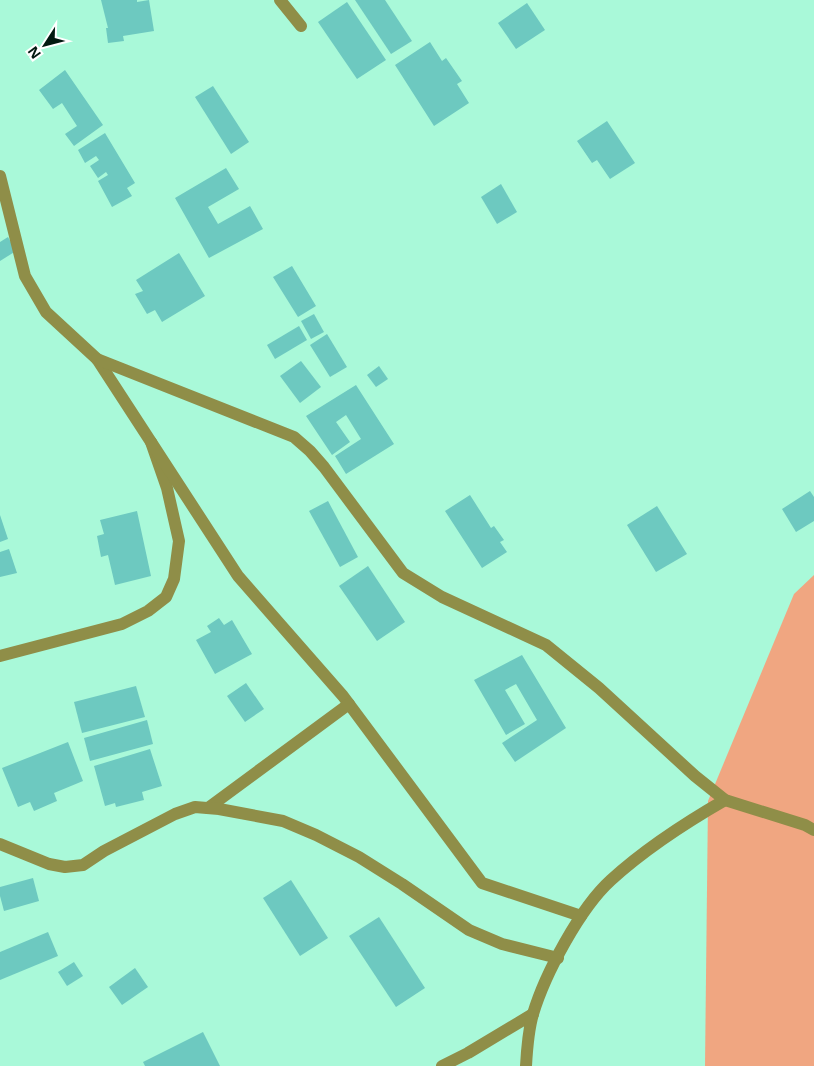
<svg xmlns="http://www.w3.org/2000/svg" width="814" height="1066" viewBox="0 0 814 1066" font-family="'Noto Sans',sans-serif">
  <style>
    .green { fill: #f0a681 }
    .building { fill: #6dc9c0 }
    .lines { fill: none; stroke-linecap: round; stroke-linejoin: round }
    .minor { stroke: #8f8e48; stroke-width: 12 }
  </style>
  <rect width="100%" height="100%" fill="#a9f9d9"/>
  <polygon class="green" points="814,575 814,1066 705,1066 708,801 794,594"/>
  <g class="building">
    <polygon points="101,0 137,0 137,2 149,0 154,31 123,36 124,41 108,43 106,28 108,28"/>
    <polygon points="355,0 385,0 412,41 391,54"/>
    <polygon points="347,2 386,60 357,79 318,22"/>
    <polygon points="527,3 545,30 516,49 498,23"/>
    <polygon points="430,42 442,61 446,58 462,81 457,84 469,103 434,126 395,65"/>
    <polygon points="65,70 103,125 74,146 65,134 77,126 62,103 53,109 39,90"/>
    <polygon points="213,86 249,142 231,154 195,97"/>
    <polygon points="607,121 635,163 610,179 597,160 592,163 577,141"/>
    <polygon points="105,133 135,183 127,188 132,196 112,207 98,181 108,175 106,172 98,178 90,166 99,160 96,156 85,163 78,150"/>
    <polygon points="226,168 239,189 208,207 218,224 250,206 263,229 209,258 175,198"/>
    <polygon points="501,184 517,212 497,224 481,197"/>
    <polygon points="8,237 16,251 0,261 0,242"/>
    <polygon points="179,253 205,296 162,322 155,310 147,314 135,294 143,291 136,280"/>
    <polygon points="292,266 316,306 298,317 273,277"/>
    <polygon points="314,314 324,332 311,339 301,321"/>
    <polygon points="299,326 307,340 275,359 267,345"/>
    <polygon points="327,334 347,367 330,377 310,345"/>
    <polygon points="301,361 321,387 300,403 280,376"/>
    <polygon points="379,366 388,379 376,387 367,375"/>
    <polygon points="356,385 394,444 346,474 335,456 361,439 346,415 336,422 350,442 332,455 306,416"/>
    <polygon points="810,491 814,497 814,521 796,532 782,509"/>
    <polygon points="470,495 491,528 494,526 504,540 500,542 507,552 482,568 445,511"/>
    <polygon points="328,501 358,557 340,567 309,511"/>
    <polygon points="657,506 687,554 656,572 627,525"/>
    <polygon points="137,511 151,576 115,585 108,555 101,557 97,536 104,534 100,520"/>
    <polygon points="0,515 8,539 0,542"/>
    <polygon points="9,549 17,573 0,577 0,552"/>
    <polygon points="368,566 405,622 377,641 339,586"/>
    <polygon points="219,618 224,625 232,620 252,654 215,674 196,640 211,632 207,626"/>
    <polygon points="522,655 566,728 515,762 502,743 537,720 516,684 505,690 525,724 506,735 474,680"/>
    <polygon points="246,683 264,709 245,722 227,696"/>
    <polygon points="136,686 145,717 82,733 74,702"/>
    <polygon points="147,720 153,744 90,761 84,738"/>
    <polygon points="68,742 83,781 54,793 57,801 34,811 30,802 18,807 2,768"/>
    <polygon points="150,749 162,786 142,792 144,800 116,807 115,803 105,806 94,766"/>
    <polygon points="33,878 39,901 4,911 0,896 0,887"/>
    <polygon points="291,880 328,938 300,956 263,898"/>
    <polygon points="379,917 425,988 396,1007 349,936"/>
    <polygon points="48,932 58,956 0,980 0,952"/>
    <polygon points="74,962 83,976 67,986 58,972"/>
    <polygon points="135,968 148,987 122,1005 109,987"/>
    <polygon points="203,1032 220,1066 145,1066 143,1062"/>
  </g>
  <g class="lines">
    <g class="minor">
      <polyline points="280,0 301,26"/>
      <polyline points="0,176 25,276 46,312 97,359 151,442 167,488 179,541 174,579 166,597 148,611 122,624 0,656"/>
      <polyline points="97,359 294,437 310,451 324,467 403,573 442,597 546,645 599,688 695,776 725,800 805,825 814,830"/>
      <polyline points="151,442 238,576 343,696 482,883 581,916"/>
      <polyline points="208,808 349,704"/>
      <polyline points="0,844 49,864 65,867 83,865 104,851 175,814 195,807 219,809 283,821 316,835 359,857 402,884 469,930 502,944 558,958"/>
      <polyline points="442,1066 468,1053 533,1014"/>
      <path d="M 526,1066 C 527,1048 528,1031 533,1014 C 545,974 580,908 611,880 C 645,849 685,823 725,800"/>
    </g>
  </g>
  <g transform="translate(45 45) rotate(234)" stroke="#ffffff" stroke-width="4" paint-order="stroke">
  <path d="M0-4L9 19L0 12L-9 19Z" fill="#021910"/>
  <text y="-8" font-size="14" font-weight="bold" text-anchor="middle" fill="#021910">N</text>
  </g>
</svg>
